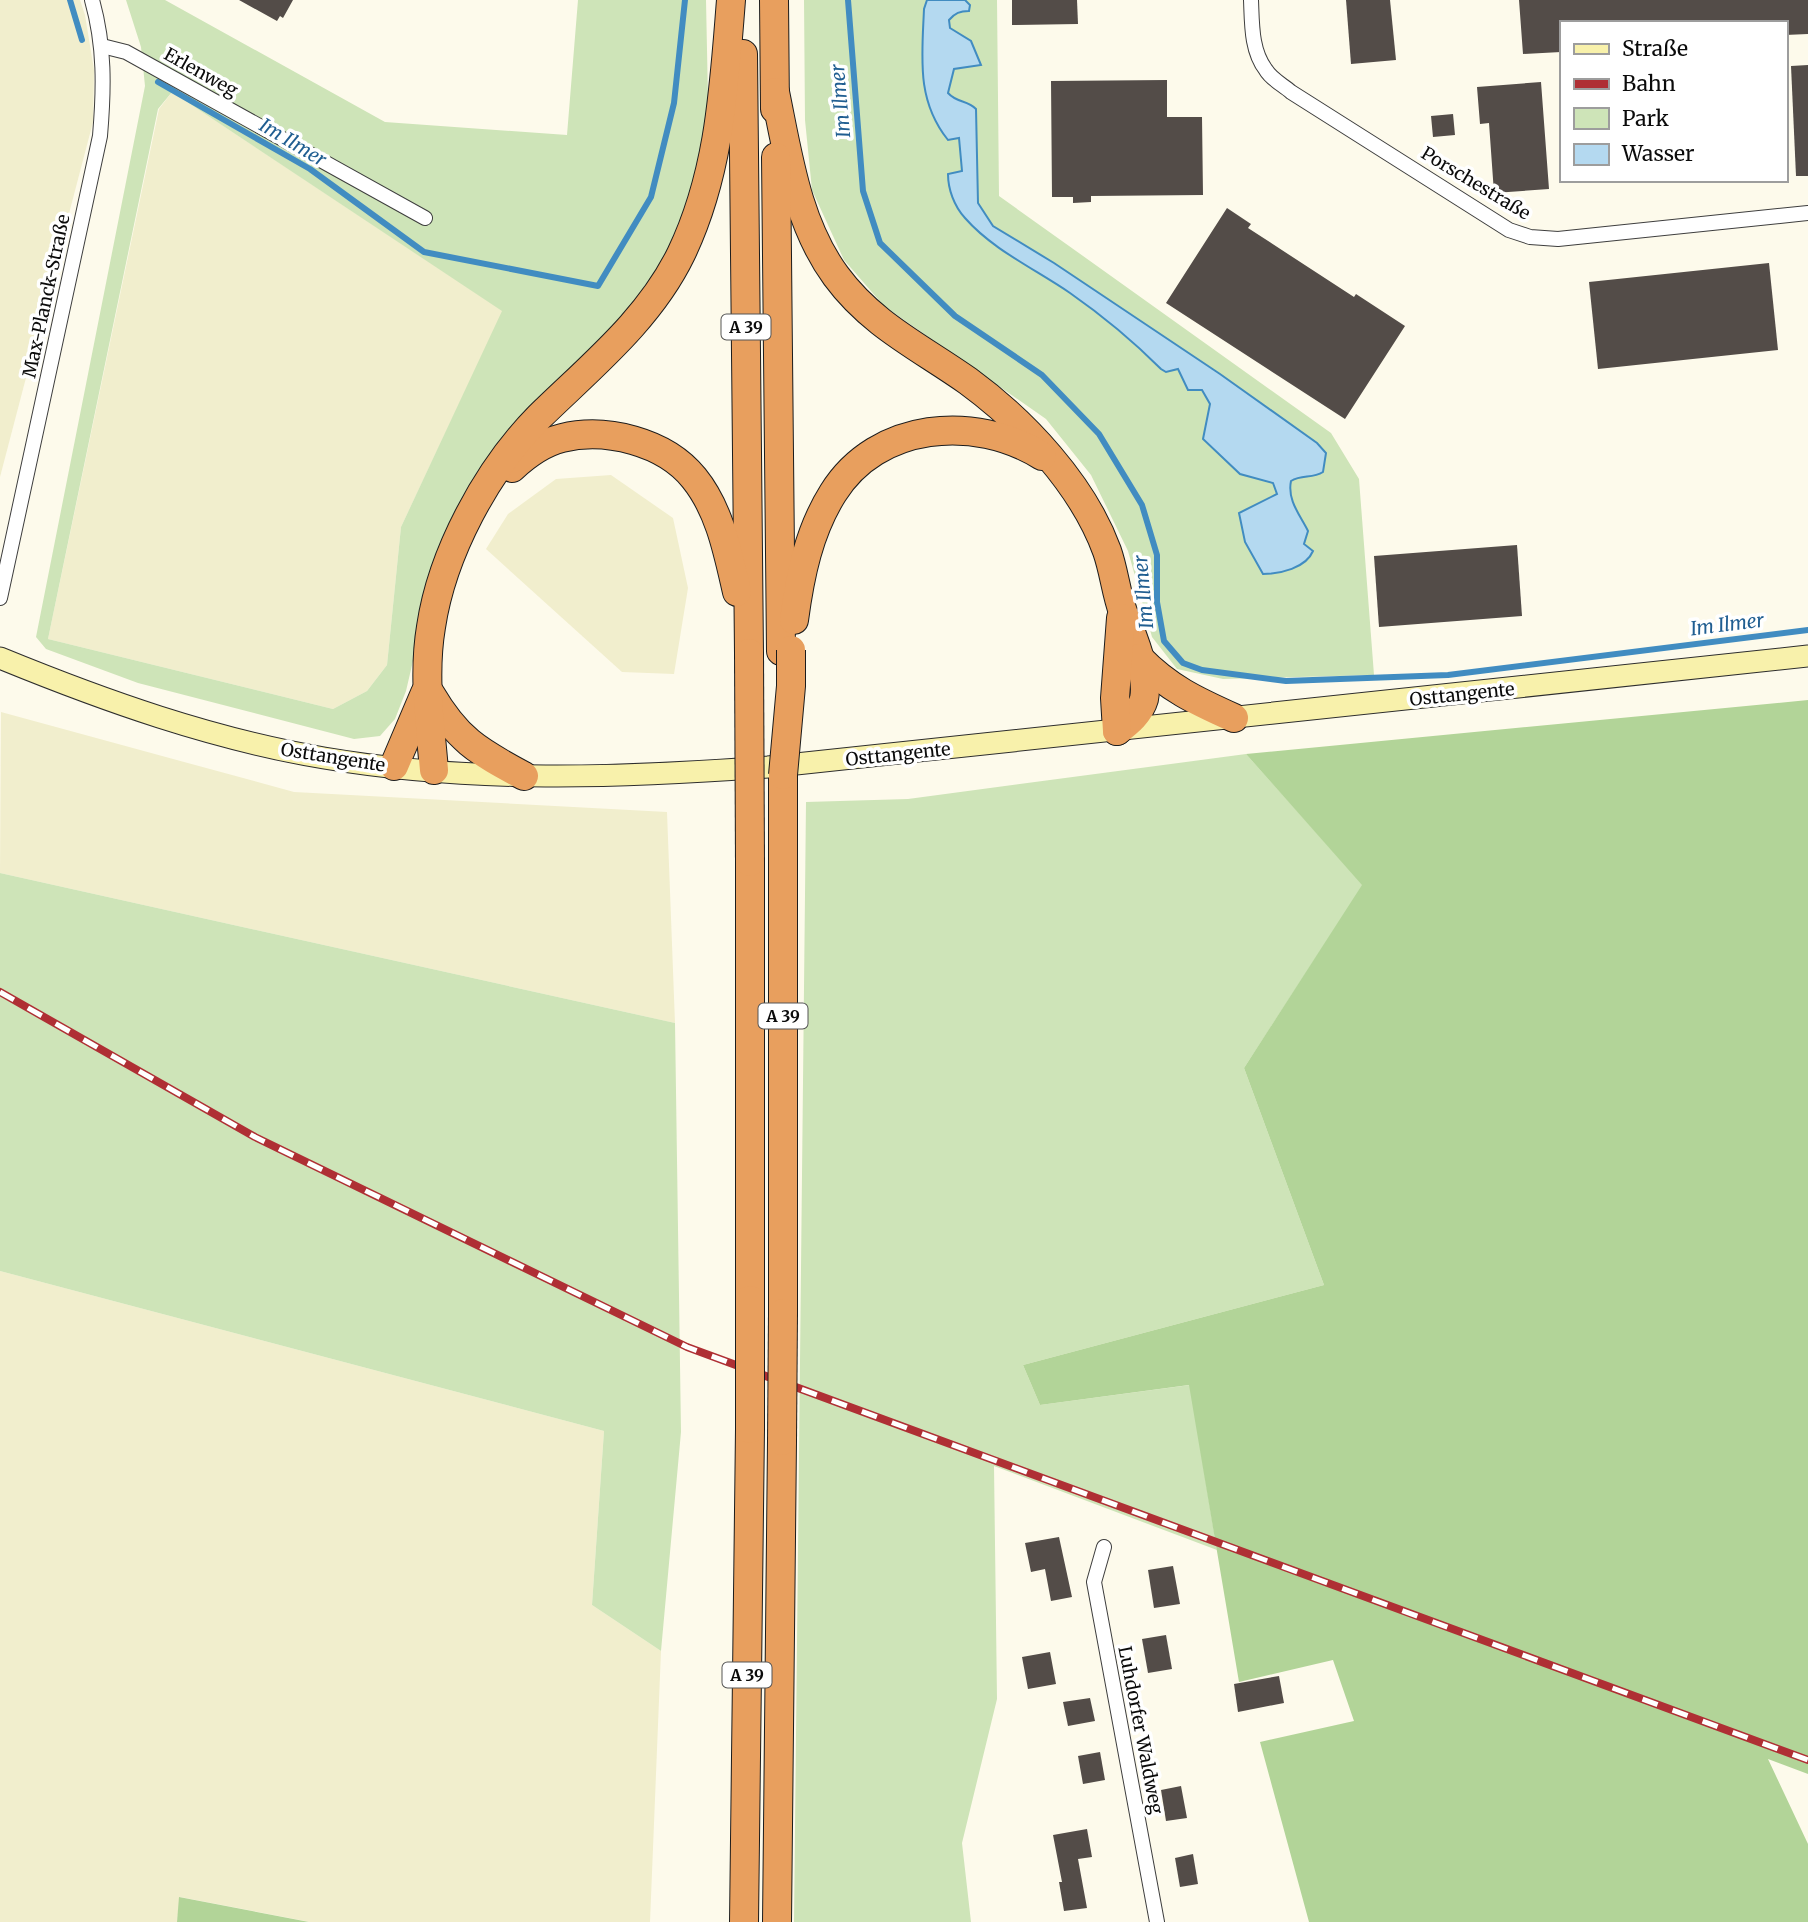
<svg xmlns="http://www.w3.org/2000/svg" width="1808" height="1922" viewBox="0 0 1808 1922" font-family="Merriweather,serif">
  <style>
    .farmland { fill: #f1eecd }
    .green { fill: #cee4b8; fill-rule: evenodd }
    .forest { fill: #b2d498 }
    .water { fill: #b4d9f0; stroke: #418cc1; stroke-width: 2 }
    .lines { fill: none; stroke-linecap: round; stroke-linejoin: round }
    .stream { stroke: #418cc1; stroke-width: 6 }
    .building { fill: #534c48 }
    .street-casing { stroke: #3e3e3e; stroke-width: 16 }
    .secondary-casing { stroke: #2d2d2d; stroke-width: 23 }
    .highway-casing { stroke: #1c1c1c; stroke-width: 30 }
    .street { stroke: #fff; stroke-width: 14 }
    .secondary { stroke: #f8f1ab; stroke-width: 21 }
    .highway { stroke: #e89f5e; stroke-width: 28 }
    .rail-casing { stroke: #af2f34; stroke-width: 8 }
    .rail { stroke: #fff; stroke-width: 5; stroke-dasharray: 16; stroke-linecap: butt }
    .highway-bridge-casing { stroke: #1c1c1c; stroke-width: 30; stroke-linecap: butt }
    .highway-bridge { stroke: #e89f5e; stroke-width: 28 }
    .labels { text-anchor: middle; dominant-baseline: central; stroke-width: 7; stroke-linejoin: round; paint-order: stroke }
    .shield { fill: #fff; stroke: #545454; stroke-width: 2 }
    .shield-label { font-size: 16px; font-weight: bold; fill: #0b0b0b }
    .street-label { font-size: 18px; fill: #0b0b0b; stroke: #fff }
    .water-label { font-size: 19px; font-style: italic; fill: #205e91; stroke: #fff }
  </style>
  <rect width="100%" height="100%" fill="#fdfaeb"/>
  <g class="farmland">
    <polygon points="0,0 80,0 85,15 94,70 93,122 0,477"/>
    <polygon points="172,92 503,311 401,527 387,665 367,691 333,709 48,639 159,109"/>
    <polygon points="611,475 673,518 688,588 674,674 622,672 486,549 508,514 556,479"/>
    <polygon points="1,712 294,792 667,812 675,1023 0,873"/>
    <polygon points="0,1271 604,1431 592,1605 661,1651 650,1922 310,1922 180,1897 177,1922 0,1922"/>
  </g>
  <g class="green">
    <path d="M 126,0 L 165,0 L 385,122 L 567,135 L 578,0 L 706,0 L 708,99 L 702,171 L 674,247 L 432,579 L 406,691 L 395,719 L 380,736 L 354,739 L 138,683 L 46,649 L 36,637 L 145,86 L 141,47 ZM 172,92 L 502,311 L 401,527 L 387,665 L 367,691 L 333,709 L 48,639 L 158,109 Z"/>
    <polygon points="804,0 997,0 999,196 1331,433 1359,479 1374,675 1223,679 1177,669 1152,637 1128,551 1091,475 1046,419 884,306 844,260 812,190 805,120"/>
    <polygon points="1246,754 1363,885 1244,1068 1324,1285 1023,1365 1040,1405 1190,1385 1217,1550 994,1466 997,1699 962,1843 971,1922 794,1922 806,802 908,799"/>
    <polygon points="0,873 675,1023 681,1432 661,1651 592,1605 604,1431 0,1271"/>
  </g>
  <g class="forest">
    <polygon points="1808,700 1808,1774 1768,1759 1808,1844 1808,1922 1309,1922 1260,1742 1354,1721 1333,1660 1239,1682 1189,1385 1040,1405 1023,1365 1324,1285 1244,1068 1362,885 1246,754"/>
    <polygon points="179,1897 309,1922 177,1922"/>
  </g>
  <path class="water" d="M 927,0 L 965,0 L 970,5 L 969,11 C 960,11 955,13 949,20 L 950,28 L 971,41 L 981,65 L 954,69 L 948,93 C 957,103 967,100 976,109 L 978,203 L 993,226 L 1054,263 L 1220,374 L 1317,443 L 1326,453 L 1323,472 C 1312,479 1302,474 1291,481 C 1287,500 1300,515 1308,531 L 1304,544 L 1313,551 C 1306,568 1280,574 1263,574 L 1245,542 L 1239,513 L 1277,494 L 1273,483 L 1240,474 L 1203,439 L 1210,404 L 1202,390 L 1188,390 L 1178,369 L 1166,372 L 1161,369 C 1133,341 1103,316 1070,293 C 1035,269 993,250 965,218 C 954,206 948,189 948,174 L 962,171 L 959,138 L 948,140 C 916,100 922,57 924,9 Z"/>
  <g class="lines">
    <g class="stream">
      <polyline points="70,0 82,40"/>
      <polyline points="848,0 863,191 880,243 955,316 1042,375 1099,434 1142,505 1157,555 1157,602 1164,641 1183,663 1202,670 1286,681 1448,675 1808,630"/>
      <polyline points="158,82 310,169 424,252 598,286 651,197 674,103 685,0"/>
    </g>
  </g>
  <g class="building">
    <polygon points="239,0 293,0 283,18 280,16 277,21"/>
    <polygon points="1012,0 1077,0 1078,24 1012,25"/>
    <polygon points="1346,0 1390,0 1396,60 1351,64"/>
    <polygon points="1519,0 1808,0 1808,34 1785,35 1785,23 1561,23 1561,52 1523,54"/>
    <polygon points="1808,65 1808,176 1796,176 1791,66"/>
    <polygon points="1167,80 1167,117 1202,117 1203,195 1091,196 1091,202 1073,203 1073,197 1052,197 1051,81"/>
    <polygon points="1541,82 1549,189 1494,193 1489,123 1480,124 1477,87"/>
    <polygon points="1453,114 1455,135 1433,137 1431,116"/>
    <polygon points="1227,208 1251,224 1248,228 1354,297 1356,294 1405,326 1345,419 1166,303"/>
    <polygon points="1769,263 1778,350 1598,369 1589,282"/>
    <polygon points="1517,545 1522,616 1379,627 1374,556"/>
    <polygon points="1059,1537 1072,1597 1051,1601 1045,1569 1031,1572 1025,1543"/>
    <polygon points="1173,1566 1180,1604 1154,1608 1148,1570"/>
    <polygon points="1166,1635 1172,1669 1148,1673 1142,1639"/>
    <polygon points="1050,1652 1056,1684 1028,1689 1022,1657"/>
    <polygon points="1279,1676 1284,1703 1238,1712 1234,1684"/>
    <polygon points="1090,1698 1095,1721 1068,1726 1063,1702"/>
    <polygon points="1100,1752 1105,1780 1083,1784 1078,1756"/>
    <polygon points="1181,1786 1187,1818 1166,1821 1161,1790"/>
    <polygon points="1087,1829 1092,1857 1078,1859 1087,1908 1064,1911 1059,1882 1062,1882 1053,1835"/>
    <polygon points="1193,1854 1198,1884 1180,1887 1175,1858"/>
  </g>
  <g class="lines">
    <defs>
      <g id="street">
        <path d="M 1251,0 C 1252,23 1251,51 1266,70 C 1271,79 1283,85 1291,92 L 1509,230 L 1530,237 L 1558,239 L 1808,213"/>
        <polyline points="102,46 126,52 425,218"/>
        <path d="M 0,598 L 100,136 C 104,89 105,46 92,0"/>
        <polyline points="1104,1547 1094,1582 1157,1922"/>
      </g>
      <path id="secondary" d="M 0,658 C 105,701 212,739 324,758 C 471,783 620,778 768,767 L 1808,656"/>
      <g id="highway">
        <polyline points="774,0 775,109"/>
        <polyline points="743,54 749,653"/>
        <path d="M 775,92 C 788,155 797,223 836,276 C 872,325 920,347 968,381 C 1024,422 1083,485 1107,551 C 1114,571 1116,593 1123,612 C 1132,634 1149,675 1144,699 C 1140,713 1129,722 1117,731"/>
        <polyline points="776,157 781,651"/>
        <path d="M 512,468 C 527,454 542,443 562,438 C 606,427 665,442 694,478 C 720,510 728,553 737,592"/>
        <path d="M 794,620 C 800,575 809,531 833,493 C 877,422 975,414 1042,456"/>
        <path d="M 1139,658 C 1168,688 1196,701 1234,718"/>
        <path d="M 430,693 C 457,739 477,751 524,776"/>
        <polyline points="1117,731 1115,698 1121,618"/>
        <polyline points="394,766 425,693"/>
        <path d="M 434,770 C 430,723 423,674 431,627 C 442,553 487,470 539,417 C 590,367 649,320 681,254 C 720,173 724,87 731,0"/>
        <polyline points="750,1300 750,862"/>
        <polyline points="783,1313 783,775"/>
        <polyline points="744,1922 750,1429"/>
        <polyline points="777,1922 782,1441"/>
      </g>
    </defs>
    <use href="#street" class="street-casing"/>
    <use href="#secondary" class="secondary-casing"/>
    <use href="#highway" class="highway-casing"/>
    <use href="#street" class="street"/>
    <use href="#secondary" class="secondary"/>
    <use href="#highway" class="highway"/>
    <defs>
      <polyline id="rail" points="0,992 255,1137 687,1347 1808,1760"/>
    </defs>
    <use href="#rail" class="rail-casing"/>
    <use href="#rail" class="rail"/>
    <defs>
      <g id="highway-bridge">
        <polyline points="749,653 750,862"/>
        <polyline points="783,775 791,686 791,650"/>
        <polyline points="750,1429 750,1300"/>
        <polyline points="782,1441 783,1313"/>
      </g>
    </defs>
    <use href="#highway-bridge" class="highway-bridge-casing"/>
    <use href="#highway-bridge" class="highway-bridge"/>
  </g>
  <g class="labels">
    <g class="shield">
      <rect x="721.5" y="314.5" width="49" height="25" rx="5"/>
      <rect x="758.5" y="1003.5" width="49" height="25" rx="5"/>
      <rect x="722.5" y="1662.5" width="49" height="25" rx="5"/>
    </g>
    <g class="shield-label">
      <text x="746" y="327">A 39</text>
      <text x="783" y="1016">A 39</text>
      <text x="747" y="1675">A 39</text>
    </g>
    <g class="street-label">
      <text transform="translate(201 72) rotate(29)">Erlenweg</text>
      <text transform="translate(1476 183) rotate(31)">Porschestraße</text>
      <text transform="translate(46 296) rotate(-78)">Max-Planck-Straße</text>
      <text transform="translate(1462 694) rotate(-6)">Osttangente</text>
      <text transform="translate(898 754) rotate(-6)">Osttangente</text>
      <text transform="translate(333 757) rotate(9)">Osttangente</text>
      <text transform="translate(1141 1730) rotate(79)">Luhdorfer Waldweg</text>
    </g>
    <g class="water-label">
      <text transform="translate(840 101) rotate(-95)">Im Ilmer</text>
      <text transform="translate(293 142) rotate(31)">Im Ilmer</text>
      <text transform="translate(1143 592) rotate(-95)">Im Ilmer</text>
      <text transform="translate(1727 624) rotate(-7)">Im Ilmer</text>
    </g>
  </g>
  <rect x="1560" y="21" width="228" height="161" fill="#ffffff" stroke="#9d9d9d" stroke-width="2"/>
  <rect x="1574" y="44" width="35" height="10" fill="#f8f1ab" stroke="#9d9d9d" stroke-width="2"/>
  <text x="1622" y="56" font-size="21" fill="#0b0b0b">Straße</text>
  <rect x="1574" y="79" width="35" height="10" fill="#af2f34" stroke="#9d9d9d" stroke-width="2"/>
  <text x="1622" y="91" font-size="21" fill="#0b0b0b">Bahn</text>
  <rect x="1574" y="108" width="35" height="21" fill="#cee4b8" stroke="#9d9d9d" stroke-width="2"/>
  <text x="1622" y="126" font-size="21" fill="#0b0b0b">Park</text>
  <rect x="1574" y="144" width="35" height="21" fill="#b4d9f0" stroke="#9d9d9d" stroke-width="2"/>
  <text x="1622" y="161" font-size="21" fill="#0b0b0b">Wasser</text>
</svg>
